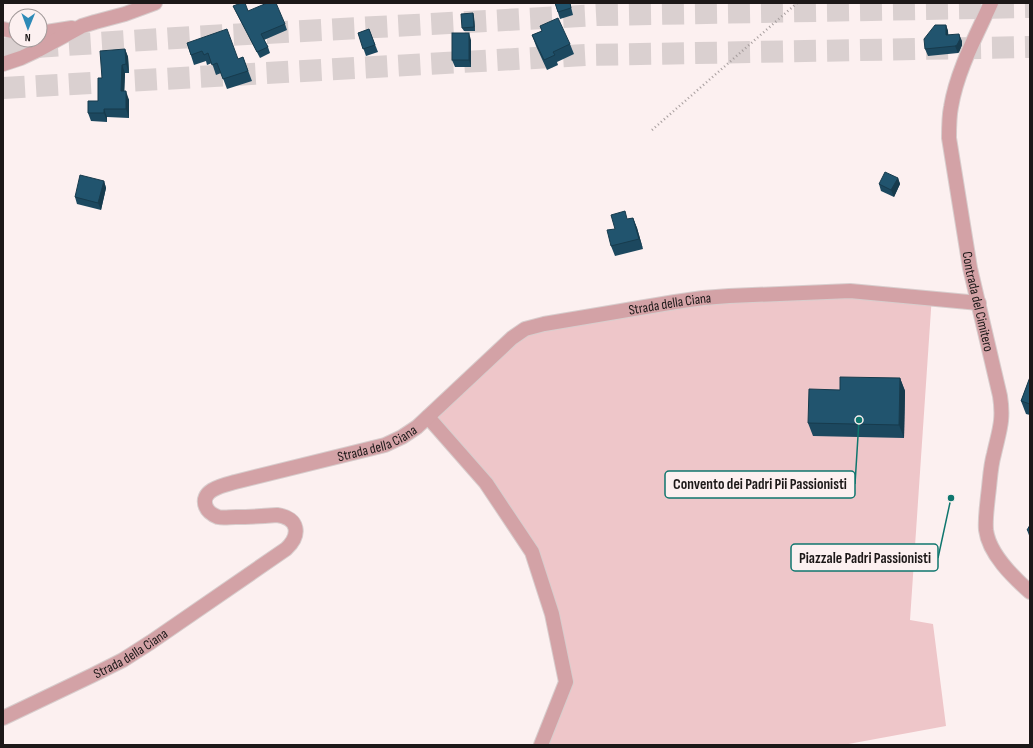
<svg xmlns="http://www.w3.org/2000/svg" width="1033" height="748" viewBox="0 0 1033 748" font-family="'Sofia Sans Condensed',sans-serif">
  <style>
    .green { fill: #eec6c9 }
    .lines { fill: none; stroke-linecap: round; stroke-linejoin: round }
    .trunk-tunnel { stroke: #dad0d0; stroke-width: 22; stroke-dasharray: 22 11; stroke-linecap: butt }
    .minor-casing { stroke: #d8cdcd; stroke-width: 16 }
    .path { stroke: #a59c9c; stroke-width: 2.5; stroke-dasharray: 1 3; stroke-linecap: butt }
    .minor { stroke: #d3a2a6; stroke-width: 14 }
    .wall { fill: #1c485f }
    .shaded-wall { fill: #173b4d }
    .building { fill: #21546e; stroke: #173b4d }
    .labels { text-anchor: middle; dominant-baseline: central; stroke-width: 4; stroke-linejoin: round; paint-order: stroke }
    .street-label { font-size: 14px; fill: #1c1818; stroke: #fcf0f0 }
    .leader { fill: none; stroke: #0f766e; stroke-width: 1.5 }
    .callout-dot { fill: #0f766e; stroke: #fcf0f0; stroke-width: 1.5 }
    .callout { fill: #fcf0f0; stroke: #0f766e; stroke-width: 1.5 }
    .callout-label { font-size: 15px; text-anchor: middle; font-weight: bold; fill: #1c1818 }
  </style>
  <rect width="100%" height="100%" fill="#fcf0f0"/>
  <polygon class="green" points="704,294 932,295 910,620 933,624 946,726 843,745 548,745 571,680 538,550 436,418 524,331"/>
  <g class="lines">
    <g class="trunk-tunnel">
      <polyline points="3,49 192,37 598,15 1030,7"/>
      <polyline points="3,88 586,55 1030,47"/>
    </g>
    <defs>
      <g id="minor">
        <path id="s1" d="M 991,3 C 976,36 957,71 951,107 C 949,117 949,127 949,138 L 970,268 L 1000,396 C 1004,421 999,431 994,454 C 990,468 990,482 988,496 C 987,507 985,519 986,530 C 989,554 1013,577 1030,592"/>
        <polyline points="3,29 16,32"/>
        <polyline points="40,33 72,28"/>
        <polyline points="3,64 21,58 38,50 82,26 95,22 125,14 155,3"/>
        <polyline points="428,417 486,483 532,552 552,614 566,682 541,745"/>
        <path id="s2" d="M 3,718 L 93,675 L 123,660 L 151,642 L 286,549 C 301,535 299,518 277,515 C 264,516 250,517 236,517 C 230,517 223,518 218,517 C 213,515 208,512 206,507 C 199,490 224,485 235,482 L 385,445 L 402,437 L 417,427 L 512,338 L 525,329 L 544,324 L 675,302 L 703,298 L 729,296 L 850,291 L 979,303"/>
      </g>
    </defs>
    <use href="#minor" class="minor-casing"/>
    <polyline class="path" points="652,130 797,3"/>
    <use href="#minor" class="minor"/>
  </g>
  <g class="wall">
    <polygon points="555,3 570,3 573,15 560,19"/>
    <polygon points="233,6 248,11 285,24 287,30 264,40 268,47 270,53 260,58 236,12"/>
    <polygon points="473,13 474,17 475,31 464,31 462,28"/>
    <polygon points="946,25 948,31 948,35 962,41 962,45 959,52 958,53 928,56 925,49"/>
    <polygon points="540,26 570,44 574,54 557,62 558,65 547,70 536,46 532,35 542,31"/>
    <polygon points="369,29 378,52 366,56 358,33"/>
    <polygon points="471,40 471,67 455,67 452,60"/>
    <polygon points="187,43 238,59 243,57 252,81 227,89 221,73 216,75 212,63 207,65 206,61 194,65"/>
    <polygon points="125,49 128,57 129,73 125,73 124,91 129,100 129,118 107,117 107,122 91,121 88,113 98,101 102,78"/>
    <polygon points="898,178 900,184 894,197 881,191 879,184"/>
    <polygon points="104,181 106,188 101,210 77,204 75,197"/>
    <polygon points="633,218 637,228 643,249 615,256 611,246 615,229 628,219"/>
    <polygon points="1030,377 1030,415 1026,414 1021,401"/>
    <polygon points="900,378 905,391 904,438 813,436 808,423 840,390"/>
    <polygon points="1027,530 1030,532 1030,538"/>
  </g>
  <g class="shaded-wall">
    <polygon points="473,13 474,17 475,31 474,27"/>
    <polygon points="946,25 948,31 949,42 946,35"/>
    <polygon points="469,33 471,40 471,67 469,60"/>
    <polygon points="959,34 962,41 962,45 959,52 958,53 955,46"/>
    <polygon points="125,49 128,57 129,73 126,64"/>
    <polygon points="122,65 125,73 124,100 121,91"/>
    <polygon points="126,91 129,100 129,118 126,109"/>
    <polygon points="104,109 107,117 107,122 104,113"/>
    <polygon points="898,178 900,184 894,197 891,190"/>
    <polygon points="104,181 106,188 101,210 98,203"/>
    <polygon points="633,218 637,228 643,249 639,239"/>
    <polygon points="900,378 905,391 904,438 899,425"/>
  </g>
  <g class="building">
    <polygon points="241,3 245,3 248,11 267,3 276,3 285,24 261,34 268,47 257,52 233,6"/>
    <polygon points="555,3 570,3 571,8 558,12"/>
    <polygon points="473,13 474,27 462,28 461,14"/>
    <polygon points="558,18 570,44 553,52 555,55 544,60 532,35 542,31 540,26"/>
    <polygon points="935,25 946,25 946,35 959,34 960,39 957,45 955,46 925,49 924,39"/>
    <polygon points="227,29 238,59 243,57 248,71 223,79 217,63 212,65 208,53 204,55 202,51 191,55 187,43"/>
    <polygon points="369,29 375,45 363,49 358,33"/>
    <rect x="452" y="33" width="17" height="27"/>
    <polygon points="125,49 126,64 122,65 121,91 126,91 126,109 104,109 104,113 88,113 88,101 98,101 98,78 102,78 100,51"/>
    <polygon points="885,172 898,178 891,190 879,184"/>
    <polygon points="80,175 104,181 98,203 75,197"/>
    <polygon points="625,211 627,219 633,218 639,239 611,246 607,230 615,229 611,215"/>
    <polygon points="840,377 900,378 899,425 808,423 809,389 840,390"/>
    <polygon points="1030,377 1030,404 1021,401"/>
    <polygon points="1030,525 1030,532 1027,530"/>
  </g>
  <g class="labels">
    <g class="street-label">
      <text stroke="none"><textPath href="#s1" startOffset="309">Contrada del Cimitero</textPath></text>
      <text stroke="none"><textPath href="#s2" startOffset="982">Strada della Ciana</textPath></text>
      <text stroke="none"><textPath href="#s2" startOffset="645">Strada della Ciana</textPath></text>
      <text stroke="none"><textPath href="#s2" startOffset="143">Strada della Ciana</textPath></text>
    </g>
  </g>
  <path class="leader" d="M859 420L855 484M951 498L938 558"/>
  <g class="callout-dot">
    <circle cx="859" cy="420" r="4"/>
    <circle cx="951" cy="498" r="4"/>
  </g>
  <g class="callout">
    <rect x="665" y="471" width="190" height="27" rx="4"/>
    <rect x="791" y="544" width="147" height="27" rx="4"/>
  </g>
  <g class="callout-label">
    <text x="760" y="489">Convento dei Padri Pii Passionisti</text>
    <text x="865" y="563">Piazzale Padri Passionisti</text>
  </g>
  <rect width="1033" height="748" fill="none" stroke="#1c1818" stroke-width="8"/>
  <g transform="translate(28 28) rotate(181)"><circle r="19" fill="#fcf0f0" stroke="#a29a9a"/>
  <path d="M0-3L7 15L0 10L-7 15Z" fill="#2e8ab7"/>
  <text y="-6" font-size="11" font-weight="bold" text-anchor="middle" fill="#1c1818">N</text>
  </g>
</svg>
